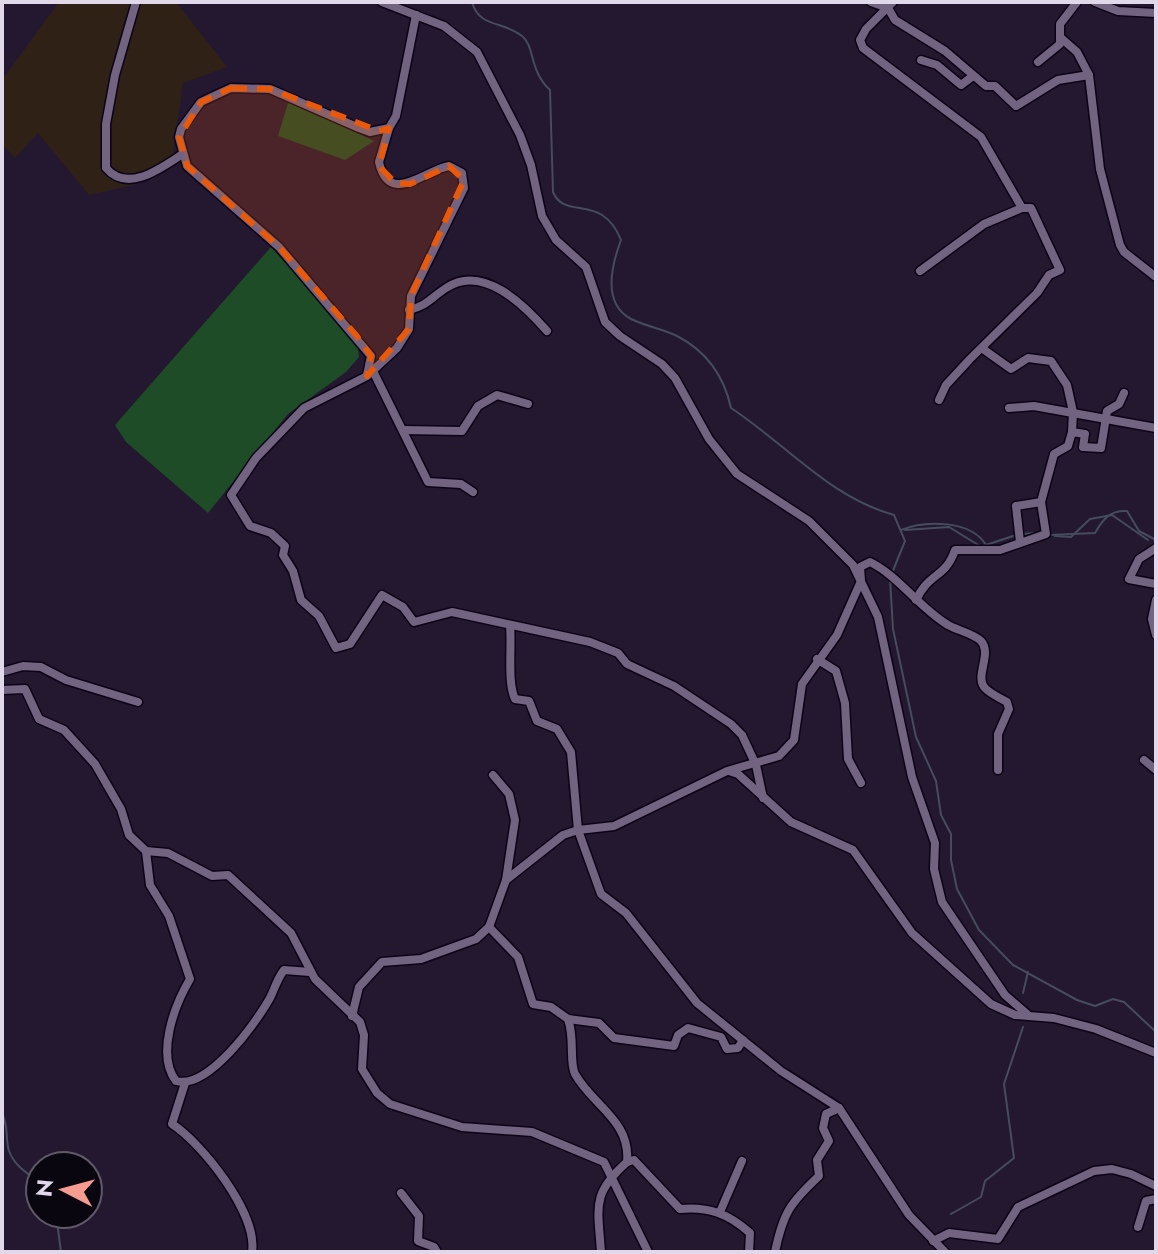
<svg xmlns="http://www.w3.org/2000/svg" width="1158" height="1254" viewBox="0 0 1158 1254" font-family="Jost,sans-serif">
  <style>
    .industrial { fill: #302116 }
    .green { fill: #1e4c27 }
    .lines { fill: none; stroke-linecap: round; stroke-linejoin: round }
    .stream { stroke: #444c5d; stroke-width: 2 }
    .street-casing { stroke: #0d0317; stroke-width: 11 }
    .street { stroke: #726381; stroke-width: 8 }
    .marked { fill: #e8590c; fill-opacity: 0.2; stroke: #e8590c; stroke-width: 6; stroke-dasharray: 16 10; stroke-linejoin: round }
  </style>
  <rect width="100%" height="100%" fill="#241730"/>
  <polygon class="industrial" points="59,2 176,2 227,67 183,83 172,162 133,185 89,195 38,133 15,158 2,144 2,80"/>
  <g class="green">
    <polygon points="289,100 374,141 345,160 278,136"/>
    <polygon points="271,247 357,340 359,357 346,372 288,414 208,513 126,442 115,425"/>
  </g>
  <g class="lines">
    <g class="stream">
      <path d="M 472,2 C 479,28 504,21 522,36 C 535,46 529,71 550,90 L 553,192 C 565,221 602,192 621,240 C 612,264 601,303 631,319 C 645,326 663,329 677,336 C 708,352 724,376 731,408 C 786,444 829,497 894,515 L 905,541 L 892,573"/>
      <path d="M 901,530 C 925,520 971,520 986,545 L 1016,535"/>
      <polyline points="905,530 949,527 980,546"/>
      <polyline points="1022,534 1036,533"/>
      <path d="M 1050,535 L 1095,533 C 1103,519 1110,510 1127,511 L 1139,531 L 1156,540"/>
      <polyline points="1055,536 1071,537 1090,519 1112,515 1148,540"/>
      <polyline points="890,579 893,629 916,737 936,781 941,815 951,834 951,860 957,889 979,930 1013,965 1077,1000 1095,1006 1113,999 1124,1002 1156,1032"/>
      <polyline points="1023,993 1028,972"/>
      <path d="M 2,1114 C 9,1126 5,1138 9,1151 C 15,1167 28,1173 40,1183"/>
      <polyline points="56,1214 61,1252"/>
      <polyline points="951,1214 981,1197 985,1181 1014,1158 1004,1084 1023,1027"/>
    </g>
    <defs>
      <g id="street">
        <path d="M 136,2 L 115,75 L 106,124 L 106,168 C 127,193 160,169 181,155"/>
        <polyline points="382,2 444,26 477,52 520,135 531,165 542,216 556,240 586,267 605,322 620,336 662,364 675,378 709,439 737,474 809,521 853,565 878,617 912,777 935,843 934,869 942,902 1005,995 1027,1014"/>
        <polyline points="871,2 888,8 895,20 945,51 986,86 995,86 1016,106 1058,80 1089,75"/>
        <polyline points="893,2 866,29 860,40 863,48 981,137 1022,208 1031,208 1060,270 1049,275 1037,293 970,359 946,385 939,400"/>
        <polyline points="1095,2 1118,11 1156,13"/>
        <polyline points="1061,38 1077,52 1089,75 1100,169 1120,245 1124,252 1156,277"/>
        <polyline points="921,60 937,65 961,85 973,76"/>
        <polyline points="1038,62 1060,44 1060,24 1077,2"/>
        <path d="M 389,128 L 379,162 C 389,207 425,170 449,166 L 462,173 L 464,188 L 411,296 L 409,329 L 397,348 L 367,376 L 304,408 L 256,458 L 231,495 L 250,526 L 271,533 L 285,546 L 283,555 L 293,571 L 301,600 L 319,616 L 336,648 L 350,644 L 382,595 L 403,607 L 414,622 L 452,612 L 590,642 L 618,653 L 627,664 L 674,686 L 731,724 L 742,735 L 756,765 L 763,798"/>
        <polyline points="920,271 984,224 1022,208"/>
        <path d="M 409,310 C 427,306 432,297 446,288 C 483,263 525,306 547,331"/>
        <polyline points="983,349 1011,369 1028,358 1051,361 1067,385 1073,412 1072,432"/>
        <polyline points="373,371 428,482 461,484 473,492"/>
        <polyline points="367,375 371,356 279,247 187,166 179,137 181,129 201,102 231,88 270,89 359,128 370,132 389,128 396,116 416,15"/>
        <polyline points="1009,408 1034,406 1156,428"/>
        <polyline points="403,430 462,431 478,406 497,395 528,404"/>
        <polyline points="1020,542 1016,506 1041,502 1054,454 1068,446 1072,432 1085,434 1083,447 1101,448 1107,411 1119,404 1124,393"/>
        <polyline points="1156,548 1139,559 1129,579 1156,584"/>
        <path d="M 916,600 C 930,571 945,579 955,550 L 1000,550 L 1046,534 L 1041,502"/>
        <polyline points="1156,600 1152,619 1156,635"/>
        <path d="M 510,625 C 512,647 507,682 515,699 L 529,701 L 537,721 L 557,729 L 571,752 L 578,830 L 601,894 L 626,913 L 697,1003 L 781,1071 L 839,1108 L 909,1215 L 945,1252"/>
        <polyline points="817,659 836,671 845,703 848,759 861,783"/>
        <polyline points="2,672 23,666 41,667 66,680 138,702"/>
        <polyline points="2,690 25,689 39,719 64,730 95,764 121,809 129,835 146,851 168,853 212,876 228,875 291,933 315,979 360,1022 364,1035 362,1069 377,1093 390,1104 462,1127 532,1132 604,1162 648,1252"/>
        <polyline points="1144,760 1156,770"/>
        <polyline points="729,771 738,774 791,822 853,850 912,933 991,1004 1015,1015 1054,1018 1096,1029 1156,1053"/>
        <polyline points="493,775 509,794 515,820 506,880"/>
        <path d="M 146,851 L 150,885 L 169,916 L 190,979 C 174,1006 156,1055 176,1081 C 208,1090 256,1023 270,998 C 275,988 277,979 284,970 L 310,972"/>
        <polyline points="489,927 518,957 533,1004 551,1007 568,1019 599,1023 614,1038 674,1046 678,1035 688,1028 721,1037 727,1049 738,1048 743,1040"/>
        <path d="M 352,1016 L 359,987 L 382,962 L 421,959 L 476,939 L 489,927 L 506,880 L 563,835 L 578,830 L 614,826 L 727,771 L 779,756 L 794,740 L 802,684 L 837,635 L 861,581 L 860,567 L 870,562 C 900,577 918,607 948,625 C 957,630 974,634 981,641 C 993,654 973,678 986,689 C 991,694 1000,698 1007,702 L 1009,709 L 998,734 L 998,770"/>
        <path d="M 568,1019 C 575,1038 569,1062 575,1074 C 593,1106 631,1121 627,1162 C 591,1194 598,1207 601,1252"/>
        <path d="M 185,1083 L 172,1124 C 202,1143 258,1214 252,1252"/>
        <path d="M 627,1162 L 634,1160 L 680,1209 C 708,1206 729,1214 750,1233 L 749,1252"/>
        <polyline points="401,1193 419,1216 418,1241 434,1247 437,1252"/>
        <polyline points="720,1212 742,1161"/>
        <polyline points="1138,1227 1146,1201 1156,1199"/>
        <polyline points="933,1241 949,1233 998,1239 1018,1207 1094,1171 1112,1169 1131,1174 1156,1186"/>
        <path d="M 775,1252 C 783,1213 790,1203 819,1176 L 817,1160 L 829,1141 L 823,1128 L 826,1114 L 839,1108"/>
      </g>
    </defs>
    <use href="#street" class="street-casing"/>
    <use href="#street" class="street"/>
  </g>
  <path class="marked" d="M 231,88 L 270,89 L 379,131 L 389,128 L 379,166 L 395,183 L 410,184 L 449,166 L 464,180 L 411,296 L 409,329 L 367,376 L 371,356 L 356,335 L 279,247 L 187,166 L 179,137 L 201,102 Z"/>
  <rect width="1158" height="1254" fill="none" stroke="#e1d9ea" stroke-width="8"/>
  <g transform="translate(64 1190) rotate(276)"><circle r="38" fill="#0a060f" stroke="#605a67" stroke-width="2"/>
  <path d="M0-6L14 30L0 20L-14 30Z" fill="#f59c90"/>
  <text y="-12" font-size="22" font-weight="bold" text-anchor="middle" fill="#e1d9ea">N</text>
  </g>
</svg>
